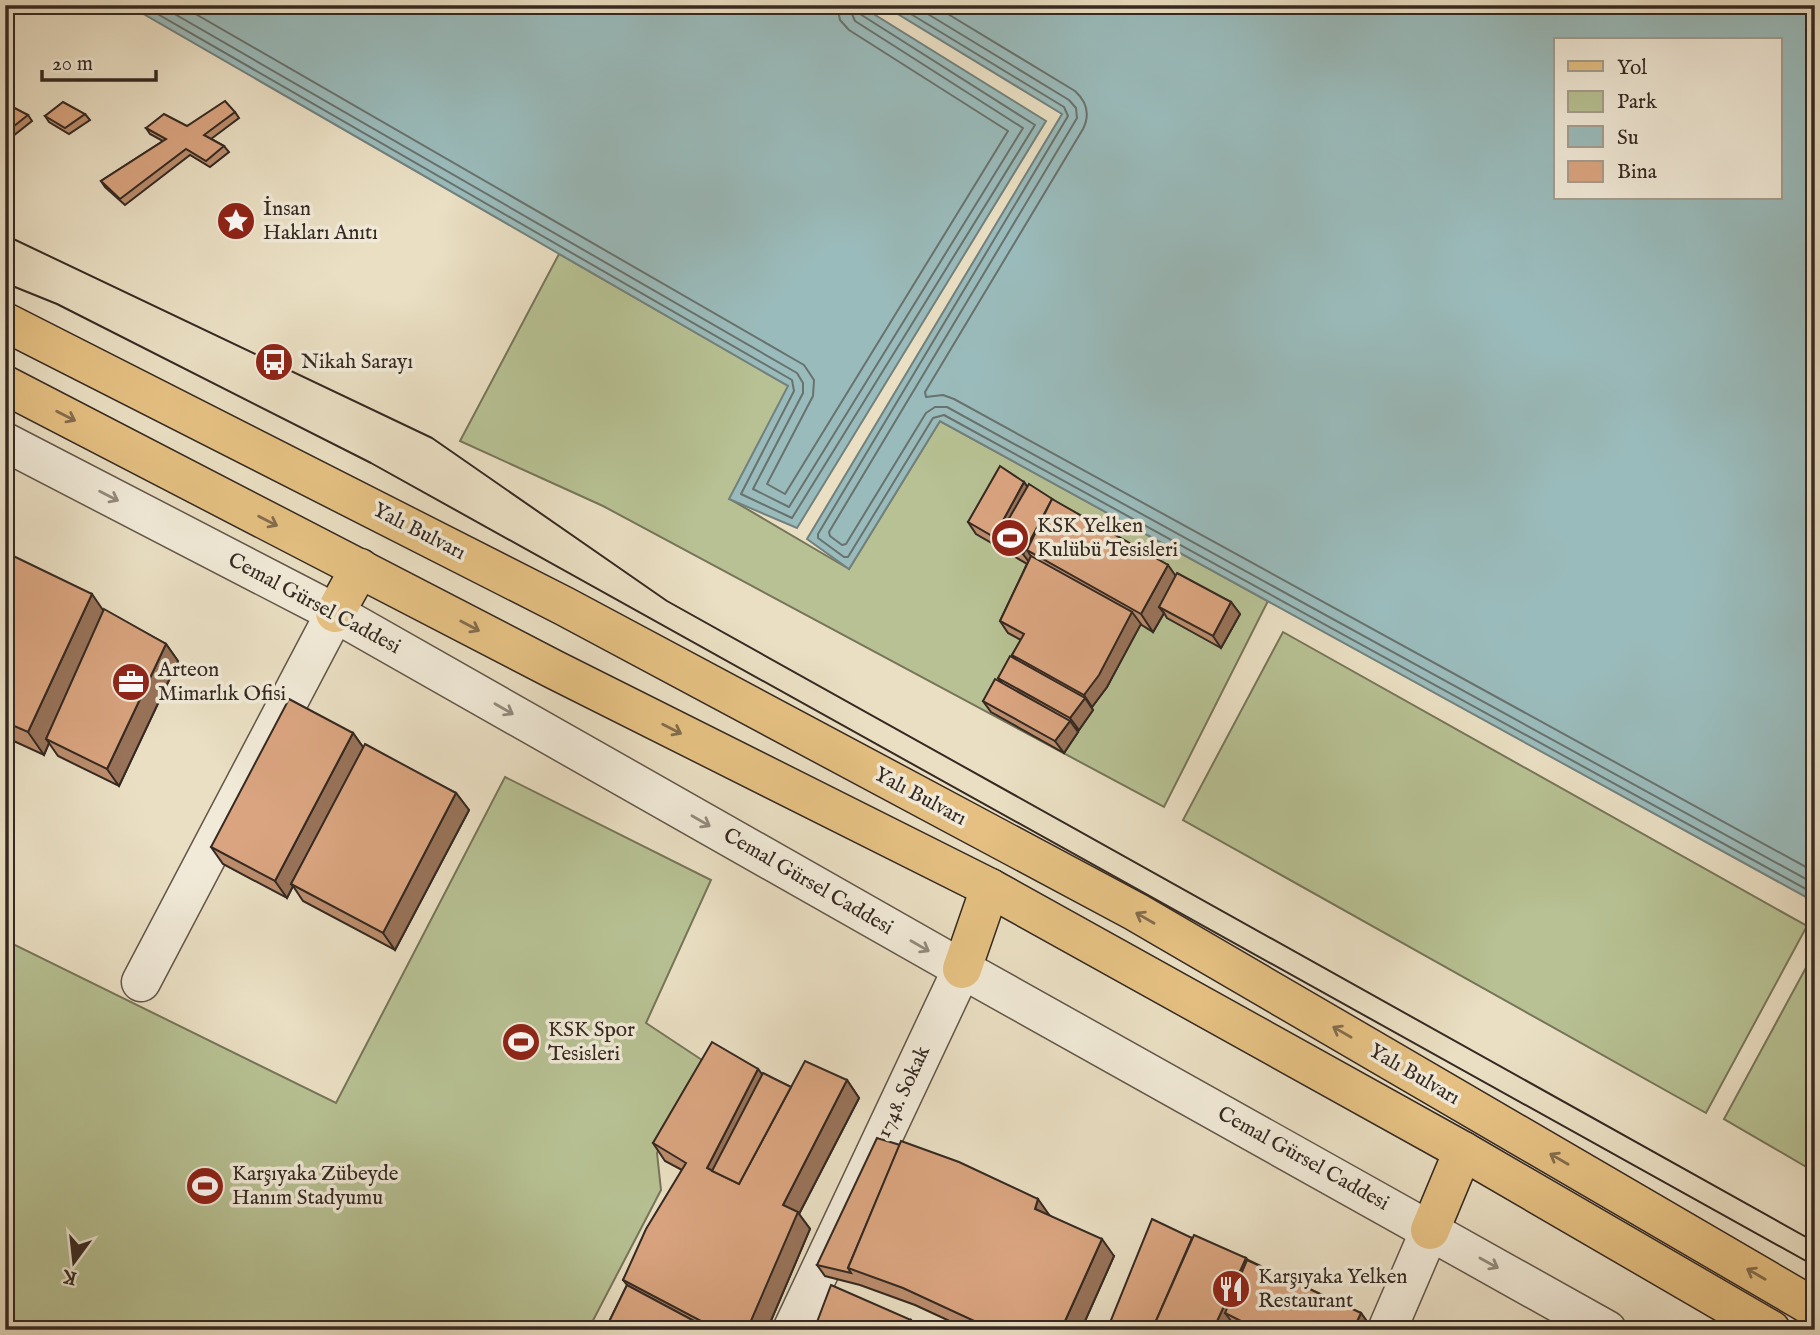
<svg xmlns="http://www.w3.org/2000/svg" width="1820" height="1335" viewBox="0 0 1820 1335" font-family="'IM FELL English',serif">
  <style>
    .green { fill: #b7c193; stroke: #76755a; stroke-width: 2 }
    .water { fill: #9abbbb; stroke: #72817e; stroke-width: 2; fill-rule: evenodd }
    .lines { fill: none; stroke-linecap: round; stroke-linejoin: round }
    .shore { stroke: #68726e; stroke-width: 2 }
    .street-casing { stroke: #62564a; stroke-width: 41 }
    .primary-casing { stroke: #352922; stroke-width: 41 }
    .street { stroke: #f1ead8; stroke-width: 38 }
    .primary { stroke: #e5c082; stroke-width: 38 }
    .tram { stroke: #352922; stroke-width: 2 }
    .wall { fill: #bb8d6d; stroke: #352922; stroke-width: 2 }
    .shaded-wall { fill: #987359; stroke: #352922; stroke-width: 2 }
    .building { fill: #d9a47f; stroke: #352922; stroke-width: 2 }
    .oneway { stroke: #846d4d }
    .oneway2 { stroke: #938a7d }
    .labels { text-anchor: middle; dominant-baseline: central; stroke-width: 7; stroke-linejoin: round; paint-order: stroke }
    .poi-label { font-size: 21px; fill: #352922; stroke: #f1ead8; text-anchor: start }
    .street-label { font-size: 21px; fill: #352922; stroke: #f1ead8 }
  </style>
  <rect width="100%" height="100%" fill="#eadfc3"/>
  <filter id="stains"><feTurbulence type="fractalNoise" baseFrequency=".00286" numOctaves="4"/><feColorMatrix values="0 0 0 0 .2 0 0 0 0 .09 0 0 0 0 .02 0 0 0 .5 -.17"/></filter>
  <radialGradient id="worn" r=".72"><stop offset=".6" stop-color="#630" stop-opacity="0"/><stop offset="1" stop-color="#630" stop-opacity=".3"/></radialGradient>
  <g class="green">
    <polygon points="559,254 789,386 730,499 849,569 940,421 1268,601 1164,807 603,506 460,441"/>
    <polygon points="1283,632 1807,926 1706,1113 1183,820"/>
    <polygon points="505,777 711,880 646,1023 702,1060 657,1153 661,1190 588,1330 5,1330 5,940 336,1103"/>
    <polygon points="1815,951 1815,1172 1724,1119"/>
  </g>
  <g class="water">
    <polygon points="128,5 859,5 1046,121 797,528 729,499 788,386"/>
    <path d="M 883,5 L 1815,5 L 1815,902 L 940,421 L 849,569 L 807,539 L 1062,114 ZM 1556,40 L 1780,40 L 1780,198 L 1556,198 Z"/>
  </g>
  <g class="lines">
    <g class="shore">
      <polyline points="142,5 792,380 794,391 741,494 792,518 1035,125 860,14 857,5"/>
      <polyline points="159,5 797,373 803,383 803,393 753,489 789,507 1023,128 855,21 848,5"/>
      <polyline points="180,5 804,365 814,380 813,396 767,484 785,494 1008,131 849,30 840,20 837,5"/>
      <polyline points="896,5 1064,107 1068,116 818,534 818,538 844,557 848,557 933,418 944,415 1815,894"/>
      <polyline points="913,5 1069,100 1076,108 1077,118 829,532 830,536 842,545 846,544 926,413 935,407 947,407 1815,884"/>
      <path d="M 933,5 L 1075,91 C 1087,102 1090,115 1083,129 L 925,392 L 926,397 L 943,395 L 954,399 L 1815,872"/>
    </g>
    <defs>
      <g id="street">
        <polyline points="5,442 335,613 962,969 1607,1330"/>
        <polyline points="141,982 335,613"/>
        <polyline points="792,1330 962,969"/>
        <polyline points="1387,1330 1430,1230"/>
      </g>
      <g id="primary">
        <polyline points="5,322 564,606 1136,912 1815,1308"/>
        <polyline points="5,385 555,670 990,888 1463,1151 1771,1330"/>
        <polyline points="335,613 360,568"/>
        <polyline points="962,969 990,888"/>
        <polyline points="1430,1230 1463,1151"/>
      </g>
    </defs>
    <use href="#street" class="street-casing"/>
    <use href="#primary" class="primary-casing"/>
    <use href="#street" class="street"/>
    <use href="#primary" class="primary"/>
    <g class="tram">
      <polyline points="5,235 432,438 667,601 1815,1242"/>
      <polyline points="5,283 57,304 371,463 1815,1266"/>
    </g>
  </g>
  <g class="wall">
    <polygon points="5,106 28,115 32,121 13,136 5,132"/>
    <polygon points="235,112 239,118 211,139 224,146 229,152 210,167 190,155 125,205 105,187 101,181 163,141 150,134 146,128 187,126"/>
    <polygon points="85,114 90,120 69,134 49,122 45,116"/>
    <polygon points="1024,482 1027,486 1055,501 1176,576 1231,602 1240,614 1221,648 1167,618 1164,613 1153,632 1140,624 1107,687 1092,707 1091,707 1093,710 1079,730 1075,728 1078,732 1064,753 991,712 983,701 1002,683 998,678 1016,660 1012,655 1021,640 1008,633 1000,621 1027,564 1005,551 1003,548 1002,549 976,534 968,522"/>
    <polygon points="5,552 103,610 166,644 178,661 119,786 58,756 49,743 44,755 5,737"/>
    <polygon points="353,733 363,747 456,793 469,810 395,950 303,901 293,886 287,898 223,864 211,847"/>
    <polygon points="758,1069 762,1074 791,1087 847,1080 859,1098 799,1214 810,1229 767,1330 607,1330 606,1328 627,1285 623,1280 682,1170 665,1161 653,1143"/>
    <polygon points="1049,1215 1114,1256 1081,1330 969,1330 915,1305 860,1285 825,1276 817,1265"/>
    <polygon points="1192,1238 1246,1258 1248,1260 1361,1313 1373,1330 1237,1330 1235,1326 1233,1330"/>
  </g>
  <g class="shaded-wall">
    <polygon points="1024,482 1032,494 997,539 1002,549 994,537"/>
    <polygon points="1054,500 1027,550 1034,561 1032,566 1023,554"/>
    <polygon points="1168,565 1180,582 1159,607 1164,613 1153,632 1141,614"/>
    <polygon points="92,594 107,616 46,739 49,743 44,755 28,732"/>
    <polygon points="1231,602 1240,614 1221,648 1213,636"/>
    <polygon points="1132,612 1141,624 1107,687 1092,707 1084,695"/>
    <polygon points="166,644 178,661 119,786 107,769"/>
    <polygon points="1085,698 1093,710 1079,730 1070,718"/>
    <polygon points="1070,721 1078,732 1064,753 1055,741"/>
    <polygon points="353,733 365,750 291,884 293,886 287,898 275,881"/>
    <polygon points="456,793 469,810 395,950 383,933"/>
    <polygon points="758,1069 771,1086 722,1179 707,1168"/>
    <polygon points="847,1080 859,1098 799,1214 810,1229 767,1330 747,1330 783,1205"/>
    <polygon points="1038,1199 1050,1216 1035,1209"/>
    <polygon points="1102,1239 1114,1256 1081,1330 1061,1330"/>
    <polygon points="1246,1258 1258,1275 1225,1313 1235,1326 1233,1330 1213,1330"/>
    <polygon points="1361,1313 1373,1330 1353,1330"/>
    <polygon points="911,1320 917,1330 907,1330"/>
  </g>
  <g class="building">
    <polygon points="225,101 235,112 204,135 224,146 206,161 186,149 120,199 101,181 166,139 146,128 164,114 187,126"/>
    <polygon points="63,102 85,114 65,128 45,116"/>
    <polygon points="7,104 28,115 9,130 5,128 5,106"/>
    <polygon points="1000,466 1024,482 994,537 968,522"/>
    <polygon points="1029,484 1054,500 1052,499 1023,554 997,539"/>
    <polygon points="1052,499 1168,565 1141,614 1027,550"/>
    <polygon points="5,552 92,594 28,732 5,722"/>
    <polygon points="1031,556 1132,612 1099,675 1084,695 1012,655 1024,634 1000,621"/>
    <polygon points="1177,573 1231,602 1213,636 1159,607"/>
    <polygon points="104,609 166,644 107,769 46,739"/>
    <polygon points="1010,656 1085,698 1070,718 998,678"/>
    <polygon points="995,679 1070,721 1055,741 983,701"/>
    <polygon points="289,699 353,733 275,881 211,847"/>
    <polygon points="365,744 456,793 383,933 291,884"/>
    <polygon points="712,1042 758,1069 707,1168 739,1184 805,1061 847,1080 783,1205 798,1212 747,1330 718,1330 623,1280 646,1229 686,1163 653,1143"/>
    <polygon points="763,1073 791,1087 739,1184 712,1171"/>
    <polygon points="877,1138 900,1145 848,1268 851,1273 817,1265"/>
    <polygon points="901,1141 959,1162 1038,1199 1035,1209 1102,1239 1061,1330 977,1330 983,1325 903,1288 848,1268"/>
    <polygon points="1152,1219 1192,1238 1152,1330 1107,1330"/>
    <polygon points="1194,1235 1246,1258 1213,1330 1152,1330"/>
    <polygon points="1247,1260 1361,1313 1353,1330 1238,1330 1241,1321 1225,1313"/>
    <polygon points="627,1285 711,1330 609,1330 606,1328"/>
    <polygon points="831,1285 911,1320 907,1330 814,1330"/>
  </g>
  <defs><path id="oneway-shaft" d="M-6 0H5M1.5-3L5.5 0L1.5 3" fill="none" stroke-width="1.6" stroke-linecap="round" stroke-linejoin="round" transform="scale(1.75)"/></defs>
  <g class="oneway">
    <use href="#oneway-shaft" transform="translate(66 416) rotate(27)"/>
    <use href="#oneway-shaft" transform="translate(268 521) rotate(27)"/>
    <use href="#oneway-shaft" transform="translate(470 626) rotate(28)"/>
    <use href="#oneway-shaft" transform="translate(672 729) rotate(27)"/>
    <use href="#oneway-shaft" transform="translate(1145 918) rotate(-150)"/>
    <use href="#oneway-shaft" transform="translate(1342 1032) rotate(-150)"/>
    <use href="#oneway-shaft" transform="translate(1559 1159) rotate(-150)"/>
    <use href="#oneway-shaft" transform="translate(1756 1274) rotate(-150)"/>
  </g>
  <g class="oneway2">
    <use href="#oneway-shaft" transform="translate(109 496) rotate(27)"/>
    <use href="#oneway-shaft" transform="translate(504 709) rotate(30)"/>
    <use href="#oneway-shaft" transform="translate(701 821) rotate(30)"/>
    <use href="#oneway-shaft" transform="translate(920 946) rotate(30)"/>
    <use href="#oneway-shaft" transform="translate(1489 1263) rotate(29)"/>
  </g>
  <defs>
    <symbol id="sight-disc" viewBox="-11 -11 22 22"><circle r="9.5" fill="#8f2418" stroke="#f1ead8"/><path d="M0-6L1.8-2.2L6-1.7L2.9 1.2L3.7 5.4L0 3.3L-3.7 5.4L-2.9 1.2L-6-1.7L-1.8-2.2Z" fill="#fff"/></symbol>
    <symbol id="bus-disc" viewBox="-11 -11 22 22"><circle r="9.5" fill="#8f2418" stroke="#f1ead8"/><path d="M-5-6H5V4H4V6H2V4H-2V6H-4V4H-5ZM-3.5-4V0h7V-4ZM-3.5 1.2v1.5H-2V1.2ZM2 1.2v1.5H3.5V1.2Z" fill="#fff"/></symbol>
    <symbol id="stadium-disc" viewBox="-11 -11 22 22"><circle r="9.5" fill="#8f2418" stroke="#f1ead8"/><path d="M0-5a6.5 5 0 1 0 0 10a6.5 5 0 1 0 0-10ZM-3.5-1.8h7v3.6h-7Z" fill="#fff"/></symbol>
    <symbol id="office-disc" viewBox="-11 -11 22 22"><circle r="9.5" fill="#8f2418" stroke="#f1ead8"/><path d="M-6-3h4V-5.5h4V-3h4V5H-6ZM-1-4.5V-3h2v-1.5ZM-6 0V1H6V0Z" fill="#fff"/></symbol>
    <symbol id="restaurant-disc" viewBox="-11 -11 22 22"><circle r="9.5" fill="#8f2418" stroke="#f1ead8"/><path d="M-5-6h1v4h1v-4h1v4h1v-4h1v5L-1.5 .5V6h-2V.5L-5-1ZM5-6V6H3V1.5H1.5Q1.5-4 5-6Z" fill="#fff"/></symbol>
  </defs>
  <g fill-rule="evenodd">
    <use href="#sight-disc" x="214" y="199" width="44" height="44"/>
    <use href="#bus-disc" x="252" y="340" width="44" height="44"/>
    <use href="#stadium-disc" x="988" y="516" width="44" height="44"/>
    <use href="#office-disc" x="109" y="660" width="44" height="44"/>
    <use href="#stadium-disc" x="499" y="1020" width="44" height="44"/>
    <use href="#stadium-disc" x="183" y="1164" width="44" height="44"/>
    <use href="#restaurant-disc" x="1209" y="1267" width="44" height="44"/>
  </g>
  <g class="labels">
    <g class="poi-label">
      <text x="263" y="209">İnsan<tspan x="263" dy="24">Hakları Anıtı</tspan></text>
      <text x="301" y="362">Nikah Sarayı</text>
      <text x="1037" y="526">KSK Yelken<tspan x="1037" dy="24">Kulübü Tesisleri</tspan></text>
      <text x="158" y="670">Arteon<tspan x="158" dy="24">Mimarlık Ofisi</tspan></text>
      <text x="548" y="1030">KSK Spor<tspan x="548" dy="24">Tesisleri</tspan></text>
      <text x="232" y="1174">Karşıyaka Zübeyde<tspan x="232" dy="24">Hanım Stadyumu</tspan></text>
      <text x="1258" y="1277">Karşıyaka Yelken<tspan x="1258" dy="24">Restaurant</tspan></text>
    </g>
    <g class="street-label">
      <text transform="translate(419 532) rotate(27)">Yalı Bulvarı</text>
      <text transform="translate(314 604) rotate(28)">Cemal Gürsel Caddesi</text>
      <text transform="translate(920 797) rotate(28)">Yalı Bulvarı</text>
      <text transform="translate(808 882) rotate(30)">Cemal Gürsel Caddesi</text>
      <text transform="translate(1414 1075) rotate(30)">Yalı Bulvarı</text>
      <text transform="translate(904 1092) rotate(-65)">1748. Sokak</text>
      <text transform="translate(1303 1159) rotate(29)">Cemal Gürsel Caddesi</text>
    </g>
  </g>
  <rect width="1820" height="1335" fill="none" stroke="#eadfc3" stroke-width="28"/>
  <rect x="7" y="7" width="1806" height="1321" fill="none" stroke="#352922" stroke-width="3.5"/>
  <rect x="14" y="14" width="1792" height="1307" fill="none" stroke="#352922" stroke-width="2"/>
  <rect x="1554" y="38" width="228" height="161" fill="#f1ead8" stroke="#a69d8f" stroke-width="2"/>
  <rect x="1568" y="61" width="35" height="10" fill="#e5c082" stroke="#a69d8f" stroke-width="2"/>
  <text x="1617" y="74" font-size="21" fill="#352922">Yol</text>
  <rect x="1568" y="91" width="35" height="21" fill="#b7c193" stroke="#a69d8f" stroke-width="2"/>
  <text x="1617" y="108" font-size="21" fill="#352922">Park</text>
  <rect x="1568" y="126" width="35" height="21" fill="#9abbbb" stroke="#a69d8f" stroke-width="2"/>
  <text x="1617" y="144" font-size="21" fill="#352922">Su</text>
  <rect x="1568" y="161" width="35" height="21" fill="#d9a47f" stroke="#a69d8f" stroke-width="2"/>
  <text x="1617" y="178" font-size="21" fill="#352922">Bina</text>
  <g transform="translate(74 1262) rotate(195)" stroke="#f1ead8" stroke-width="5" paint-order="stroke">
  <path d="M0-5L12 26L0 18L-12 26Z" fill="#352922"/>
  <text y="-10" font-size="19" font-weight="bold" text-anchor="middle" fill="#352922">K</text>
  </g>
  <path d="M42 70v10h114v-10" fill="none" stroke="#352922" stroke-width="3.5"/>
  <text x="52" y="70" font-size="21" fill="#352922" stroke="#f1ead8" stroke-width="5" paint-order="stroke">20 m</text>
  <rect width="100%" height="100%" filter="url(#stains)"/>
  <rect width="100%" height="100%" fill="url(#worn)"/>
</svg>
